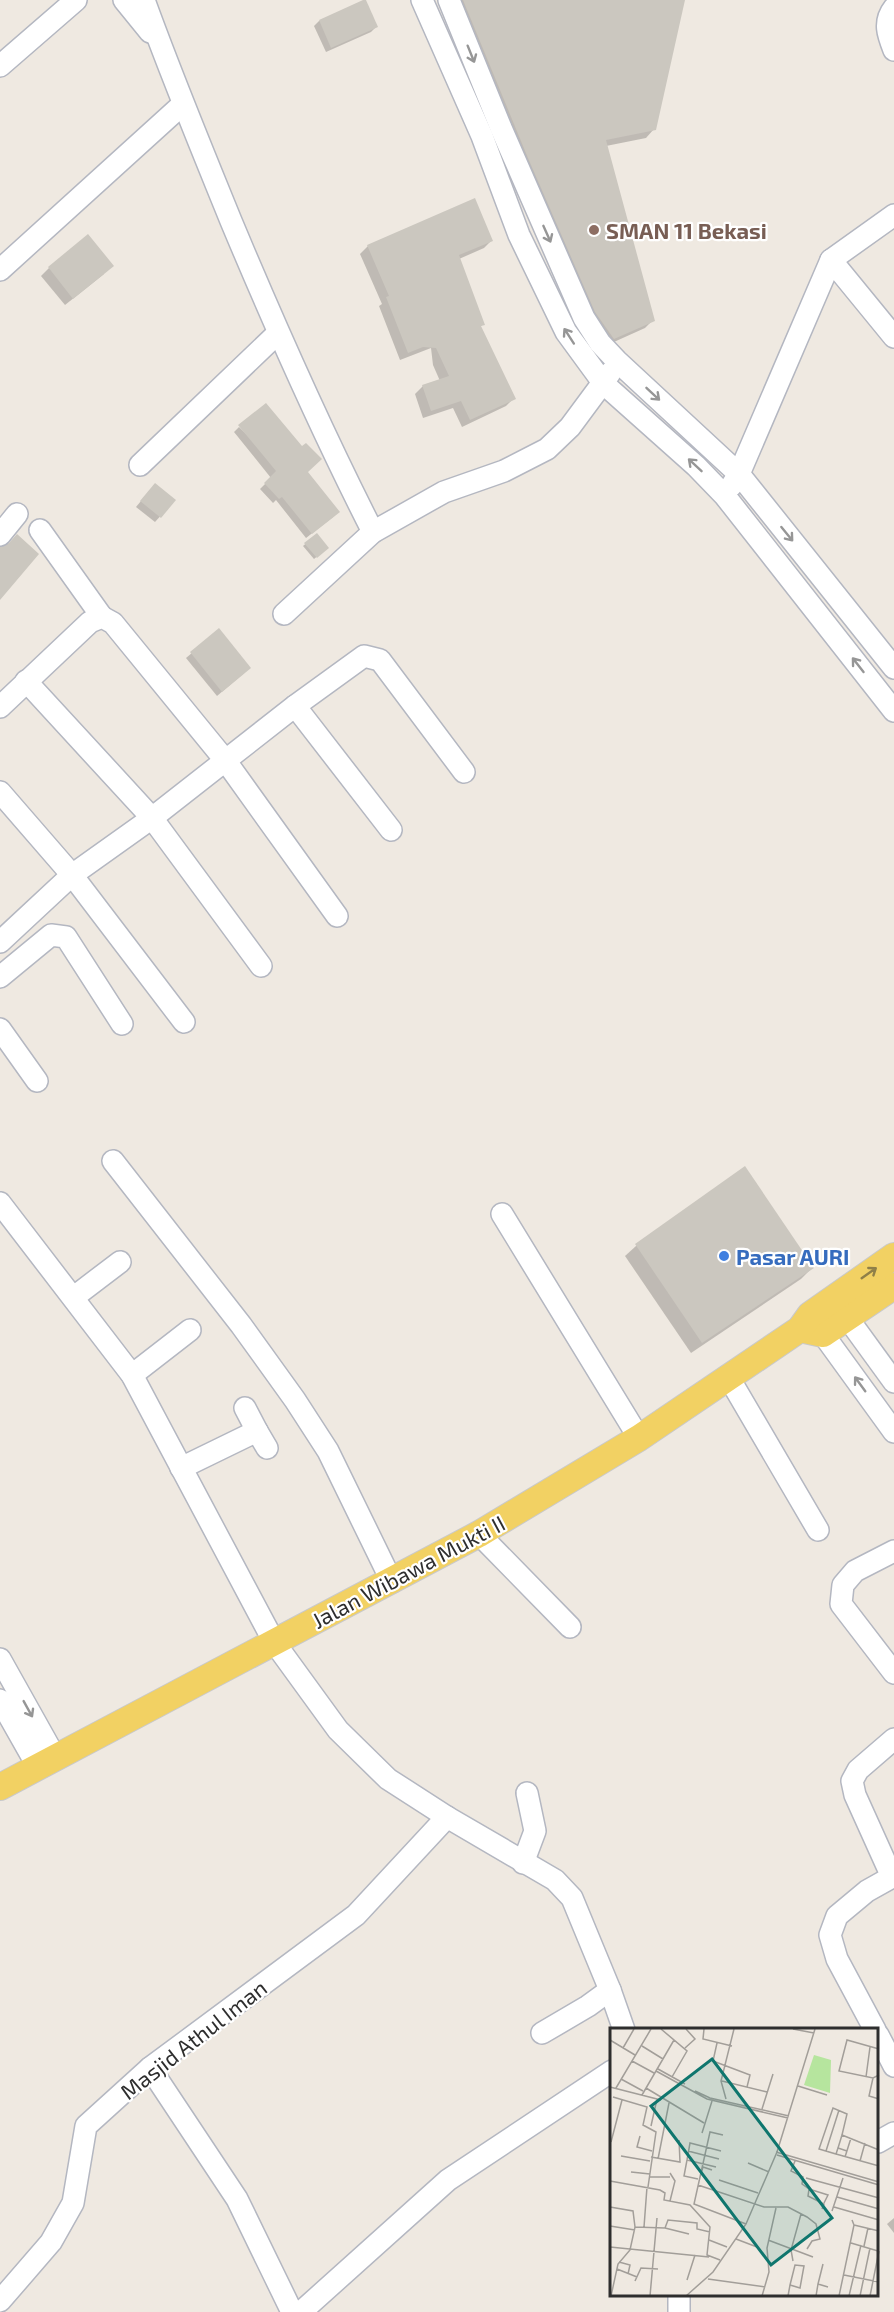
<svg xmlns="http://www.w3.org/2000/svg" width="894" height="2312" viewBox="0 0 894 2312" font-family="'Exo 2',sans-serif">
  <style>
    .shadow { fill: #0003 }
    .building { fill: #cbc7bf }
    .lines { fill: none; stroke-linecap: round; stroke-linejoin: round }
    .minor-casing { stroke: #b4b7c1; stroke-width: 24 }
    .major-casing { stroke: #c9c9c9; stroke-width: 28 }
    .minor { stroke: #fff; stroke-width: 21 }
    .major { stroke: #f2d163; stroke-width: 26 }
    .oneway { stroke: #969696 }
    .oneway2 { stroke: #908048 }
    .education-dot { fill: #8d6e63; stroke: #fff; stroke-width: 2 }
    .shop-dot { fill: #3f7fe0; stroke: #fff; stroke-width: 2 }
    .labels { text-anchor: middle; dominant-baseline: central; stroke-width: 4.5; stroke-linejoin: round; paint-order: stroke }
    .education-label { font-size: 22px; font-weight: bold; fill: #785e54; stroke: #fff; text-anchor: start }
    .shop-label { font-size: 22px; font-weight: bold; fill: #366cbe; stroke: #fff; text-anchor: start }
    .street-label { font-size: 22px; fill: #2e2e2e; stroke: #fff }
    .inset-road { fill: none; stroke: #a29e99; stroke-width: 1.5 }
    .view { fill: #0f766e; fill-opacity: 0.15; stroke: #0f766e; stroke-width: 3 }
    .inset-edge { fill: none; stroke: #2e2e2e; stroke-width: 3 }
  </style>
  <rect width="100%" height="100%" fill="#efe9e1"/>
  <g class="shadow">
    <polygon points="452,0 683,0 654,129 646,138 606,146 653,320 645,328 605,346"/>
    <polygon points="319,21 376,27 371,32 326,52 314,26"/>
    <polygon points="492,240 484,248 459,259 483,324 480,327 514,398 506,406 462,427 453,408 423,418 415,394 423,386 440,381 433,365 431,348 400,360 379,306 382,304 360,254 368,246"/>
    <polygon points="49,268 104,274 65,305 41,276"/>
    <polygon points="239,427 333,517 306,538 276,500 273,503 260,489 271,478 234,432"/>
    <polygon points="150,490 174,501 155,522 136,507"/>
    <polygon points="316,535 327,548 314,559 303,546"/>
    <polygon points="219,630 244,673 217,696 186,658"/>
    <polygon points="745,1168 812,1268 801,1279 691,1353 625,1256 636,1246"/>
    <polygon points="894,2218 894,2233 887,2224"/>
  </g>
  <g class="building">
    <polygon points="363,0 366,0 378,27 331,48 319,20"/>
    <polygon points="463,0 685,0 656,130 606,140 655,321 614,339 595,312 528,158"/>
    <polygon points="475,198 493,241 459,255 485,325 481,326 516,399 470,420 461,401 431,411 422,385 449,376 436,348 423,347 408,353 386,297 389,296 367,245"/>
    <polygon points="88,234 114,266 73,299 48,267"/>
    <polygon points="266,403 302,446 306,443 322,459 308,472 340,512 312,534 282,497 279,499 264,483 276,471 238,425"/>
    <polygon points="155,483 176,500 161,518 140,501"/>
    <polygon points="317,533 329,548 317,558 304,543"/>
    <polygon points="17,534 39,554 0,600 0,547 9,543"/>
    <polygon points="219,628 251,668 222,692 190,652"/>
    <polygon points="745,1166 814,1268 702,1343 635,1244"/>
  </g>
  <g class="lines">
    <defs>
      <g id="minor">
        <polyline points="124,0 150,32"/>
        <path d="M 144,0 C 171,75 201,147 231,221 C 275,326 321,430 373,532"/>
        <polyline points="422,0 482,136 519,235 566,332 604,384 696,466 725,496 894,711"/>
        <polyline points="449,0 501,128 584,318 600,343 617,361 739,474 894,668"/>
        <path d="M 894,8 C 883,22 888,35 894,50"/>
        <polyline points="0,66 76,0"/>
        <polyline points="831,260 894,337"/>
        <polyline points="0,270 183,104"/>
        <polyline points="140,465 278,333"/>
        <polyline points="732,485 739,474 831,260 894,215"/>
        <polyline points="40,530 102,617"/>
        <polyline points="0,535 17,514"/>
        <polyline points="284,614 373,532 444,492 504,471 547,449 570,427 610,373"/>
        <polyline points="26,681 152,818 261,966"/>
        <polyline points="295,706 391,830"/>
        <polyline points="0,707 90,622 102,617 113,623 225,760 337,916"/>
        <polyline points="0,792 72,875 184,1022"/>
        <polyline points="0,942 72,875 152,818 295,706 364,656 380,660 464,772"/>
        <polyline points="0,977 51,935 66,937 122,1024"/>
        <polyline points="0,1029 37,1081"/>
        <polyline points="113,1161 241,1325 295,1400 328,1451 392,1582"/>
        <polyline points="0,1203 132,1375 274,1642 338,1730 388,1779 447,1817 555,1880 572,1898 610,1990 624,2030"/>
        <polyline points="502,1214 639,1438"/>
        <polyline points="74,1297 120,1262"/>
        <polyline points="838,1305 894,1382"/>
        <polyline points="815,1323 894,1432"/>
        <polyline points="132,1375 190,1330"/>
        <polyline points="729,1378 818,1530"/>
        <polyline points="257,1431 267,1448"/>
        <polyline points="181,1468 257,1431 245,1408"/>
        <polyline points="479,1534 570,1627"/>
        <polyline points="894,1551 855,1571 843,1585 841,1604 894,1673"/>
        <polyline points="0,1659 56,1759"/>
        <polyline points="0,1700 38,1767"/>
        <polyline points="523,1863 535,1831 527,1793"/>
        <polyline points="875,2030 837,1959 830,1935 837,1916 867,1891 892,1877 855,1795 852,1781 858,1770 894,1739"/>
        <polyline points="542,2033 588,2006 610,1990"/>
        <polyline points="878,2035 894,2066"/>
        <polyline points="150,2068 237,2199 292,2312"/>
        <polyline points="878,2142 894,2133"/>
        <polyline points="679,2296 679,2312"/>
        <polyline points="0,2301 51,2242 73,2203 86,2126 150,2068 356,1915 447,1817"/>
        <polyline points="301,2312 448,2180 612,2071"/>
      </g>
      <g id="major">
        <polyline points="800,1329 823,1334 894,1286"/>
        <polyline points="0,1787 479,1534 639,1438 800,1329 810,1315 894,1256"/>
      </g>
    </defs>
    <use href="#minor" class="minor-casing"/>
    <use href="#major" class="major-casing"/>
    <use href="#minor" class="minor"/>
    <use href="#major" class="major"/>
  </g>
  <defs><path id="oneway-shaft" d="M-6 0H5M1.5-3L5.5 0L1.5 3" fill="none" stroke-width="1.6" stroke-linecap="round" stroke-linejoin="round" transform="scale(1.5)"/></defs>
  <g class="oneway">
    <use href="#oneway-shaft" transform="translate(471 54) rotate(68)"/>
    <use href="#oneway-shaft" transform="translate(547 234) rotate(66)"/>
    <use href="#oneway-shaft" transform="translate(569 336) rotate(-123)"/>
    <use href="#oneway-shaft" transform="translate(653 394) rotate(43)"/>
    <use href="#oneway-shaft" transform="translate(695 465) rotate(-137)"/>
    <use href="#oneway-shaft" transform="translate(787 534) rotate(51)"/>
    <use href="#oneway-shaft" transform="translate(858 665) rotate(-128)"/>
    <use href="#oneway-shaft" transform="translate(860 1384) rotate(-126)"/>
    <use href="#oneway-shaft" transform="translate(28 1709) rotate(61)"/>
  </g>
  <use class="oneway2" href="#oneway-shaft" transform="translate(869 1273) rotate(-35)"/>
  <circle class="education-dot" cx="594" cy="230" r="6"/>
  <circle class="shop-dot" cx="724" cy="1256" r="6"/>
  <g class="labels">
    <g class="education-label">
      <text x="606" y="230">SMAN 11 Bekasi</text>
    </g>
    <g class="shop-label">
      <text x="736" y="1256">Pasar AURI</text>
    </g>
    <g class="street-label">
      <text transform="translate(408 1571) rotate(-28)">Jalan Wibawa Mukti II</text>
      <text transform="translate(193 2039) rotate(-38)">Masjid Athul Iman</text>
    </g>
  </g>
  <g transform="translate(610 2028)">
    <rect width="268" height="268" fill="#efe9e1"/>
    <path d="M 204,27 L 221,32 L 220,65 L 194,57 Z" fill="#b6e59e"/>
    <path class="inset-road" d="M 51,1 L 77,23 L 62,49M 94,1 L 93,11 L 122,18M 183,1 L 204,5M 0,12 L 25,27M 107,15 L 103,33 L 140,47 L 137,59M 32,18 L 53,31M 13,20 L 24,1M 75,20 L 85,11 L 76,1M 269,21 L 237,12 L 229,43 L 263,50 L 269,47M 22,33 L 44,45M 48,41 L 75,56M 46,43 L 97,71 L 178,90M 256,49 L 260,19M 263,50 L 259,68 L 269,71M 11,51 L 33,63M 112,53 L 157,64M 188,58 L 217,67M 0,59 L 51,72M 6,60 L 41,1M 36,60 L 94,95M 85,63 L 100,70 L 179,88M 32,67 L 64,12M 3,69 L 37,79 L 33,97 L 46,104 L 38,159M 116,71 L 111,53 L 124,1M 152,81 L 163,46M 41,98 L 47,71M 92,105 L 102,73M 113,107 L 100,104 L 84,176 L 136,196M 232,107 L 228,120 L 237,123M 30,108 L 27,119 L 42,123M 1,114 L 12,72M 228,120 L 226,126 L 209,121 L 223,80 L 237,86 L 232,107 L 269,122M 78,123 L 109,131M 216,123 L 229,82M 166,124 L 269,154M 226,126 L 269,138M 167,127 L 269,157M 11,128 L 40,133M 41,129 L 70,134 L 69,112M 235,129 L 241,110M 48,131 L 59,75M 77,132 L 80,115 L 111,123M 185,133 L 181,143 L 193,149 L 192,156 L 199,161 L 198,168 L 214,176 L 212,181M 250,133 L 255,115M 138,135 L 159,144M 21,144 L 40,146M 40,149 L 60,149M 90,149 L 93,139 L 102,142M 196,150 L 269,170M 88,151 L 74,148 L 77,132 L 106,139M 109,152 L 148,165M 0,153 L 50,162 L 55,165 L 54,172 L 80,177 L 100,199 L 97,227 L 110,232M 88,157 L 154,179 L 178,179 L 197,189 L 206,196 L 210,211 L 202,213 L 197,221M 199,161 L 218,167 L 214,175M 227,169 L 269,181M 60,173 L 65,153 L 60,145M 0,179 L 23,183 L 25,199M 224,179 L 269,192M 222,183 L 233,150M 244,197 L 269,203M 0,198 L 25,202M 34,199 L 37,159M 55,200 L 79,206M 126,211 L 147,219M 99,212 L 117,219M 158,212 L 203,229M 241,215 L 268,223M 254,218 L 258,200M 0,219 L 99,229M 183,233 L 181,222 L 191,186M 9,234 L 20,237 L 18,246M 7,241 L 27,249M 234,247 L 269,254M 98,251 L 155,259M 77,252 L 85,227M 25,253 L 31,240 L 48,241M 208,256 L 213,236M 1,268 L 8,236 L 20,222 L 25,199 L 55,200 L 58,192 L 87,195 L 87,201 L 100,204M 40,268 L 47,190M 76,268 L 103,244 L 136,196 L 167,124 L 205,1M 152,268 L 159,244 L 157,220 L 166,180M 178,268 L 180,257 L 185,237 L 194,238 L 190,260 L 180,257M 206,268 L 208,256 L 218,259M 229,268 L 244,197 L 242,192M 239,268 L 251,217M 250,268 L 260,220M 260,268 L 269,223"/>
    <path class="view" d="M 102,31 L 222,190 L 161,237 L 41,78 Z"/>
    <rect width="268" height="268" class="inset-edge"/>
  </g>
</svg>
